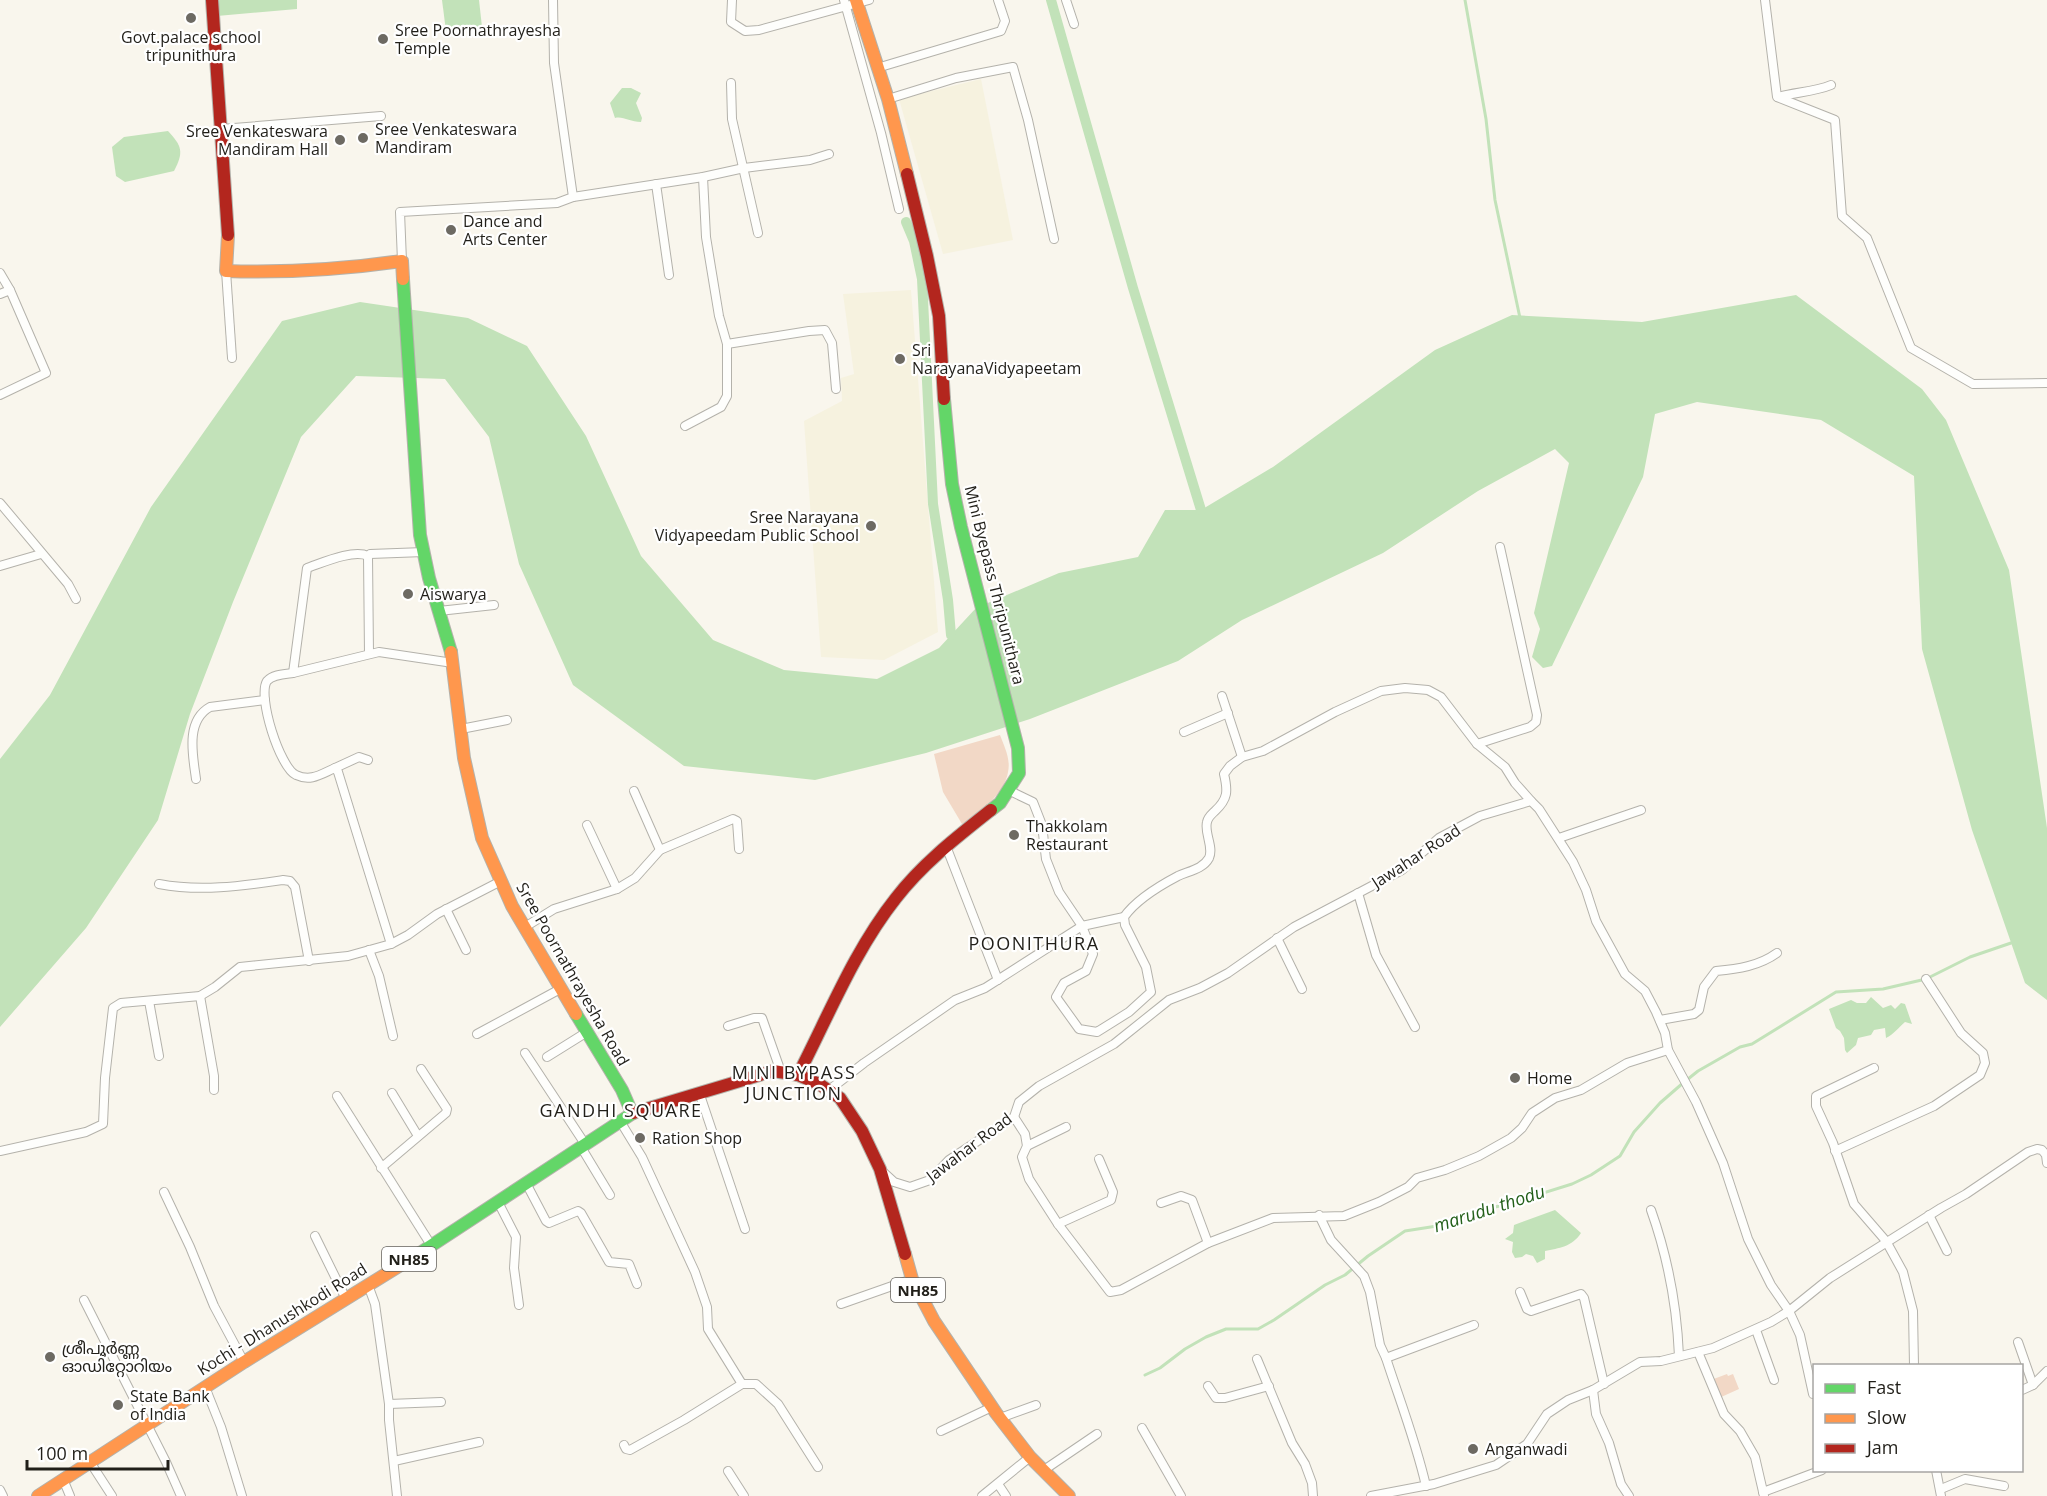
<svg xmlns="http://www.w3.org/2000/svg" width="2047" height="1496" viewBox="0 0 2047 1496" font-family="'Open Sans','Noto Sans Malayalam',sans-serif">
  <style>
    .built { fill: #f6f2df }
    .green { fill: #f2d8c6 }
    .water { fill: #c2e2b9 }
    .lines { fill: none; stroke-linecap: round; stroke-linejoin: round }
    .stream { stroke: #c2e2b9; stroke-width: 3 }
    .canal { stroke: #c2e2b9; stroke-width: 10 }
    .street-casing { stroke: #b4b2ab; stroke-width: 10 }
    .fast-casing { stroke: #b4b2ab; stroke-width: 14 }
    .slow-casing { stroke: #b4b2ab; stroke-width: 14 }
    .jam-casing { stroke: #b4b2ab; stroke-width: 14 }
    .street { stroke: #fefefc; stroke-width: 8 }
    .fast { stroke: #63d668; stroke-width: 12 }
    .slow { stroke: #ff974d; stroke-width: 12 }
    .jam { stroke: #b3261e; stroke-width: 12 }
    .poi-dot { fill: #6d6a63; stroke: #fff; stroke-width: 2 }
    .labels { text-anchor: middle; dominant-baseline: central; stroke-width: 4.5; stroke-linejoin: round; paint-order: stroke }
    .shield { fill: #fff; stroke: #64625e; stroke-width: 1.5 }
    .shield-label { font-size: 15px; font-weight: bold; fill: #211f19 }
    .poi-label { font-size: 16px; fill: #211f19; stroke: #fff; text-anchor: start }
    .street-label { font-size: 16px; fill: #211f19; stroke: #fff }
    .neighbourhood-label { font-size: 18px; letter-spacing: 1.5px; fill: #211f19; stroke: #fff }
    .water-label { font-size: 18px; font-style: italic; fill: #225f19; stroke: #fff }
  </style>
  <rect width="100%" height="100%" fill="#f9f6ed"/>
  <g class="built">
    <polygon points="981,79 1013,240 943,254 899,99"/>
    <polygon points="911,290 938,632 884,660 821,657 804,421 842,401 841,378 854,374 843,294"/>
  </g>
  <g class="green">
    <path d="M 1000,735 C 1004,746 1011,759 1008,772 C 1005,793 979,814 962,824 L 943,792 L 934,754 Z"/>
    <polygon points="1727,1374 1728,1376 1733,1374 1739,1389 1719,1398 1711,1380"/>
  </g>
  <g class="water">
    <polygon points="215,0 297,0 297,9 217,16"/>
    <polygon points="442,0 479,0 482,27 446,31"/>
    <path d="M 622,88 L 631,88 L 641,93 L 636,103 L 642,118 L 641,122 C 630,122 623,116 615,118 L 610,103 Z"/>
    <path d="M 168,131 C 182,146 184,152 174,171 L 125,182 L 116,176 L 112,147 L 124,137 Z"/>
    <polygon points="1796,295 1922,389 1946,420 2009,570 2047,828 2047,1000 2025,983 1972,830 1922,649 1914,476 1821,420 1697,402 1655,414 1643,477 1552,666 1543,668 1532,657 1540,629 1534,613 1569,463 1555,449 1478,491 1383,553 1242,620 1178,661 1030,719 926,753 815,780 684,766 573,685 519,564 489,437 445,379 356,376 301,437 233,602 190,714 158,820 86,928 0,1027 0,759 50,695 151,507 282,321 360,302 468,318 527,346 586,436 641,556 713,640 784,670 877,679 939,648 976,608 1059,573 1138,557 1165,510 1201,510 1273,467 1435,350 1512,315 1642,322"/>
    <path d="M 1871,997 L 1883,1008 L 1891,1005 L 1895,1009 L 1901,1003 L 1905,1004 L 1912,1024 L 1905,1022 C 1898,1028 1894,1034 1886,1038 L 1885,1028 L 1874,1030 L 1871,1035 L 1858,1038 L 1856,1045 L 1847,1053 L 1845,1050 L 1844,1038 L 1840,1031 L 1836,1028 L 1829,1009 L 1851,1000 L 1857,1003 L 1866,1003 Z"/>
    <path d="M 1555,1210 L 1581,1233 C 1572,1247 1559,1248 1545,1251 L 1545,1259 L 1537,1263 L 1533,1256 L 1526,1254 L 1522,1257 L 1515,1258 L 1512,1252 L 1513,1242 L 1505,1239 L 1513,1233 L 1514,1225 Z"/>
  </g>
  <g class="lines">
    <g class="stream">
      <polyline points="1465,0 1486,119 1495,200 1520,318"/>
      <polyline points="1145,1375 1160,1368 1185,1349 1206,1337 1226,1329 1258,1329 1274,1320 1325,1285 1345,1275 1368,1256 1405,1231 1437,1226 1472,1213 1511,1203 1572,1184 1591,1175 1620,1156 1634,1132 1660,1103 1683,1083 1698,1071 1740,1047 1752,1044 1836,992 1883,989 1926,979 1970,957 2011,943"/>
    </g>
    <g class="canal">
      <polyline points="1051,0 1133,288 1201,510"/>
      <polyline points="906,222 914,241 922,279 933,504 948,600 951,635"/>
    </g>
    <defs>
      <g id="street">
        <polyline points="732,0 731,22 745,31 759,30 869,0"/>
        <polyline points="844,0 881,133 899,209"/>
        <polyline points="1066,0 1074,24"/>
        <polyline points="1765,0 1777,97 1835,120 1842,216 1867,238 1911,348 1973,384 2047,383"/>
        <polyline points="877,68 1001,31 1005,21 998,0"/>
        <polyline points="731,83 732,119 758,233"/>
        <path d="M 1778,97 C 1795,92 1814,92 1831,85"/>
        <polyline points="888,99 956,78 1013,67 1028,120 1054,239"/>
        <polyline points="221,129 381,116"/>
        <polyline points="656,184 669,275"/>
        <polyline points="573,197 703,177 744,168 810,160 829,154"/>
        <polyline points="402,261 400,212 557,203 573,197 554,63 553,0"/>
        <polyline points="226,271 232,358"/>
        <polyline points="0,273 10,290"/>
        <polyline points="0,294 10,290 46,373 0,395"/>
        <polyline points="727,344 809,331 825,330 832,343 836,389"/>
        <polyline points="685,426 721,407 727,396 727,344 719,316 706,237 703,177"/>
        <polyline points="0,503 68,584 76,599"/>
        <path d="M 368,556 C 353,549 322,563 307,568 L 293,673 L 379,652 L 453,663"/>
        <polyline points="0,566 41,554"/>
        <polyline points="439,611 494,605"/>
        <polyline points="369,654 368,556 370,554 424,552"/>
        <path d="M 293,673 C 285,674 273,674 267,681 C 257,696 280,768 296,775 C 311,782 321,774 335,768 L 338,772 L 391,944"/>
        <polyline points="1222,696 1242,757"/>
        <polyline points="461,729 507,720"/>
        <polyline points="1184,732 1228,713"/>
        <polyline points="1477,744 1530,727 1536,722 1537,715 1500,547"/>
        <polyline points="335,768 359,757 368,760"/>
        <path d="M 196,779 C 193,756 185,721 210,707 L 265,700"/>
        <path d="M 1008,790 L 1033,802 L 1042,825 L 1046,859 L 1059,892 L 1082,926 L 1093,954 L 1086,971 L 1064,983 L 1056,997 L 1079,1029 L 1097,1032 L 1129,1012 L 1151,992 L 1146,967 L 1125,925 L 1124,917 C 1136,900 1159,886 1178,876 C 1189,871 1203,869 1209,858 C 1214,847 1204,833 1207,822 C 1208,817 1212,814 1215,811 C 1228,799 1228,791 1224,774 L 1230,766 L 1242,757 L 1263,751 L 1335,712 L 1381,691 L 1405,688 L 1428,690 L 1441,697 L 1477,744 L 1505,767 L 1515,783 L 1531,801"/>
        <polyline points="634,791 660,850"/>
        <polyline points="587,825 617,889"/>
        <polyline points="1559,838 1641,810"/>
        <polyline points="946,846 998,980"/>
        <path d="M 159,884 C 201,892 241,886 283,880 L 290,881 L 295,887 L 309,961"/>
        <polyline points="1358,893 1376,955 1415,1027"/>
        <polyline points="446,909 466,950"/>
        <polyline points="525,927 554,909 617,889 635,878 660,850 733,819 737,821 739,849"/>
        <polyline points="1277,938 1302,989"/>
        <polyline points="369,950 379,976 393,1036"/>
        <polyline points="200,996 214,1076 214,1090"/>
        <polyline points="149,1001 159,1056"/>
        <path d="M 1660,1020 L 1694,1014 L 1699,1010 L 1704,987 L 1716,971 C 1738,969 1759,966 1777,953"/>
        <polyline points="728,1026 754,1018 762,1018 781,1072"/>
        <polyline points="477,1034 562,988"/>
        <polyline points="525,1053 585,1144"/>
        <polyline points="547,1057 587,1032"/>
        <polyline points="1874,1068 1816,1096 1816,1106 1833,1143 1854,1204 1886,1241 1903,1272 1913,1311 1914,1366"/>
        <polyline points="829,1090 864,1063 955,1000 985,988 1082,926 1124,917"/>
        <polyline points="699,1092 745,1229"/>
        <polyline points="392,1093 418,1136"/>
        <polyline points="337,1096 431,1245"/>
        <polyline points="1014,1117 1025,1134 1027,1146 1022,1157 1029,1179 1058,1224 1110,1292 1121,1290 1208,1243 1273,1218 1344,1216 1379,1202 1408,1187 1417,1178 1445,1170 1479,1156 1511,1138 1522,1128 1532,1113 1555,1098 1581,1090 1627,1063 1668,1050"/>
        <polyline points="620,1121 642,1157 695,1272 707,1307 708,1329 742,1384 756,1384 778,1404 818,1467"/>
        <polyline points="1027,1146 1066,1127"/>
        <polyline points="581,1147 610,1195"/>
        <polyline points="0,1151 86,1132 103,1124 105,1078 113,1008 121,1003 200,996 215,987 240,967 348,956 391,944 408,935 437,914 501,881"/>
        <polyline points="1835,1151 1934,1106 1980,1075 1985,1063 1983,1053 1961,1033 1926,979"/>
        <polyline points="381,1168 446,1113 447,1109 421,1069"/>
        <polyline points="882,1171 894,1182 910,1187 930,1180 949,1160 1014,1117 1019,1102 1039,1086 1114,1044 1169,1000 1200,988 1228,973 1294,927 1402,870 1439,838 1480,816 1531,801 1539,809 1573,862 1586,890 1596,921 1625,974 1645,991 1656,1012 1665,1033 1668,1050 1696,1102 1723,1163 1748,1239 1771,1285 1789,1311 1800,1335 1813,1394"/>
        <polyline points="526,1183 546,1221 549,1223 578,1211 581,1213 609,1262 629,1264 637,1284"/>
        <polyline points="164,1192 190,1247 214,1306 244,1362"/>
        <polyline points="498,1202 516,1237 514,1268 519,1305"/>
        <polyline points="1161,1203 1181,1196 1192,1200 1208,1243"/>
        <path d="M 1651,1210 C 1667,1255 1677,1308 1679,1356"/>
        <polyline points="1319,1215 1331,1240 1364,1276 1370,1292 1380,1345 1386,1358 1474,1325"/>
        <polyline points="1929,1215 1947,1251"/>
        <polyline points="1058,1224 1111,1200 1113,1192 1099,1159"/>
        <polyline points="315,1236 346,1299"/>
        <polyline points="368,1285 375,1304 389,1404 389,1420 397,1496"/>
        <polyline points="1520,1292 1527,1309 1531,1311 1581,1294 1584,1298 1604,1384"/>
        <polyline points="84,1300 166,1462 181,1496"/>
        <polyline points="841,1304 912,1279"/>
        <polyline points="1756,1330 1774,1380"/>
        <polyline points="2018,1342 2033,1385"/>
        <polyline points="1698,1352 1724,1414 1740,1431 1755,1457 1764,1496"/>
        <path d="M 1386,1358 C 1400,1401 1416,1442 1426,1486"/>
        <polyline points="1257,1359 1292,1443 1305,1464 1312,1483 1313,1496"/>
        <polyline points="1208,1386 1216,1398 1225,1398 1269,1386"/>
        <polyline points="205,1387 221,1427 242,1496"/>
        <polyline points="1593,1390 1596,1414 1609,1443 1621,1484 1629,1496"/>
        <polyline points="2022,1390 2033,1385 2047,1371"/>
        <polyline points="389,1404 441,1402"/>
        <polyline points="1000,1418 1036,1405"/>
        <polyline points="1142,1428 1181,1496"/>
        <polyline points="941,1431 992,1407"/>
        <polyline points="624,1445 626,1449 630,1450 684,1420 742,1384"/>
        <polyline points="394,1461 479,1442"/>
        <polyline points="90,1462 112,1496"/>
        <polyline points="1044,1470 1097,1434"/>
        <polyline points="1936,1470 1941,1496"/>
        <polyline points="728,1471 744,1496"/>
        <polyline points="63,1479 70,1496"/>
        <polyline points="998,1484 1006,1496"/>
        <polyline points="1941,1489 1965,1479 2004,1486"/>
        <polyline points="0,1490 3,1496"/>
        <polyline points="1763,1492 1822,1470"/>
        <polyline points="982,1496 1030,1457"/>
        <polyline points="1371,1496 1434,1484 1496,1465 1527,1444 1547,1414 1568,1400 1593,1390 1640,1362 1661,1361 1713,1348 1771,1322 1789,1311 1830,1278 1941,1208 1966,1194 2028,1152 2037,1149 2042,1150 2046,1155 2047,1163"/>
      </g>
      <g id="fast">
        <polyline points="403,279 420,535 429,578 451,652"/>
        <polyline points="944,399 952,484 961,527 1018,748 1019,773 1000,803 991,810"/>
        <polyline points="576,1014 622,1090 632,1113"/>
        <polyline points="420,1253 633,1113"/>
      </g>
      <g id="slow">
        <polyline points="856,0 888,99 907,174"/>
        <path d="M 228,235 L 226,271 C 284,273 345,269 402,261 L 403,279"/>
        <polyline points="451,652 464,758 482,838 512,906 576,1014"/>
        <polyline points="905,1254 912,1279 934,1321 996,1413 1030,1457 1069,1496"/>
        <polyline points="38,1496 244,1362 420,1253"/>
      </g>
      <g id="jam">
        <polyline points="212,0 228,235"/>
        <polyline points="907,174 927,256 939,316 944,399"/>
        <path d="M 798,1075 C 829,1015 854,951 896,898 C 922,864 957,837 991,810"/>
        <polyline points="633,1113 773,1071 798,1075 819,1084 840,1098 862,1131 880,1169 905,1254"/>
      </g>
    </defs>
    <use href="#street" class="street-casing"/>
    <use href="#fast" class="fast-casing"/>
    <use href="#slow" class="slow-casing"/>
    <use href="#jam" class="jam-casing"/>
    <use href="#street" class="street"/>
    <use href="#fast" class="fast"/>
    <use href="#slow" class="slow"/>
    <use href="#jam" class="jam"/>
  </g>
  <g class="poi-dot">
    <circle cx="191" cy="18" r="6"/>
    <circle cx="383" cy="39" r="6"/>
    <circle cx="363" cy="138" r="6"/>
    <circle cx="340" cy="140" r="6"/>
    <circle cx="451" cy="230" r="6"/>
    <circle cx="900" cy="359" r="6"/>
    <circle cx="871" cy="526" r="6"/>
    <circle cx="408" cy="594" r="6"/>
    <circle cx="1014" cy="835" r="6"/>
    <circle cx="1515" cy="1078" r="6"/>
    <circle cx="640" cy="1138" r="6"/>
    <circle cx="50" cy="1357" r="6"/>
    <circle cx="118" cy="1405" r="6"/>
    <circle cx="1473" cy="1449" r="6"/>
  </g>
  <g class="labels">
    <g class="shield">
      <rect x="382" y="1247" width="54" height="24" rx="4.5"/>
      <rect x="891" y="1278" width="54" height="24" rx="4.5"/>
    </g>
    <g class="shield-label">
      <text x="409" y="1259">NH85</text>
      <text x="918" y="1290">NH85</text>
    </g>
    <g class="poi-label">
      <text x="395" y="30">Sree Poornathrayesha<tspan x="395" dy="18">Temple</tspan></text>
      <text x="191" y="37" text-anchor="middle">Govt.palace school<tspan x="191" dy="18">tripunithura</tspan></text>
      <text x="375" y="129">Sree Venkateswara<tspan x="375" dy="18">Mandiram</tspan></text>
      <text x="328" y="131" text-anchor="end">Sree Venkateswara<tspan x="328" dy="18">Mandiram Hall</tspan></text>
      <text x="463" y="221">Dance and<tspan x="463" dy="18">Arts Center</tspan></text>
      <text x="912" y="350">Sri<tspan x="912" dy="18">NarayanaVidyapeetam</tspan></text>
      <text x="859" y="517" text-anchor="end">Sree Narayana<tspan x="859" dy="18">Vidyapeedam Public School</tspan></text>
      <text x="420" y="594">Aiswarya</text>
      <text x="1026" y="826">Thakkolam<tspan x="1026" dy="18">Restaurant</tspan></text>
      <text x="1527" y="1078">Home</text>
      <text x="652" y="1138">Ration Shop</text>
      <text x="62" y="1348">ശ്രീപൂർണ്ണ<tspan x="62" dy="18">ഓഡിറ്റോറിയം</tspan></text>
      <text x="130" y="1396">State Bank<tspan x="130" dy="18">of India</tspan></text>
      <text x="1485" y="1449">Anganwadi</text>
    </g>
    <g class="street-label">
      <text transform="translate(995 585) rotate(76)">Mini Byepass Thripunithara</text>
      <text transform="translate(1416 856) rotate(-33)">Jawahar Road</text>
      <text transform="translate(573 974) rotate(60)">Sree Poornathrayesha Road</text>
      <text transform="translate(969 1147) rotate(-37)">Jawahar Road</text>
      <text transform="translate(282 1319) rotate(-32)">Kochi - Dhanushkodi Road</text>
    </g>
    <g class="neighbourhood-label">
      <text x="1034" y="943">POONITHURA</text>
      <text x="794" y="1072">MINI BYPASS<tspan x="794" dy="21">JUNCTION</tspan></text>
      <text x="621" y="1110">GANDHI SQUARE</text>
    </g>
    <g class="water-label">
      <text transform="translate(1489 1208) rotate(-18)">marudu thodu</text>
    </g>
  </g>
  <rect x="1813" y="1364" width="210" height="108" fill="#ffffff" stroke="#a6a5a3" stroke-width="1.5"/>
  <rect x="1825" y="1384" width="30" height="9" fill="#63d668" stroke="#a6a5a3" stroke-width="1.5"/>
  <text x="1867" y="1394" font-size="18" fill="#211f19">Fast</text>
  <rect x="1825" y="1414" width="30" height="9" fill="#ff974d" stroke="#a6a5a3" stroke-width="1.5"/>
  <text x="1867" y="1424" font-size="18" fill="#211f19">Slow</text>
  <rect x="1825" y="1444" width="30" height="9" fill="#b3261e" stroke="#a6a5a3" stroke-width="1.5"/>
  <text x="1867" y="1454" font-size="18" fill="#211f19">Jam</text>
  <path d="M27 1460v9h141v-9" fill="none" stroke="#211f19" stroke-width="3"/>
  <text x="36" y="1460" font-size="18" fill="#211f19" stroke="#ffffff" stroke-width="4.5" paint-order="stroke">100 m</text>
</svg>
